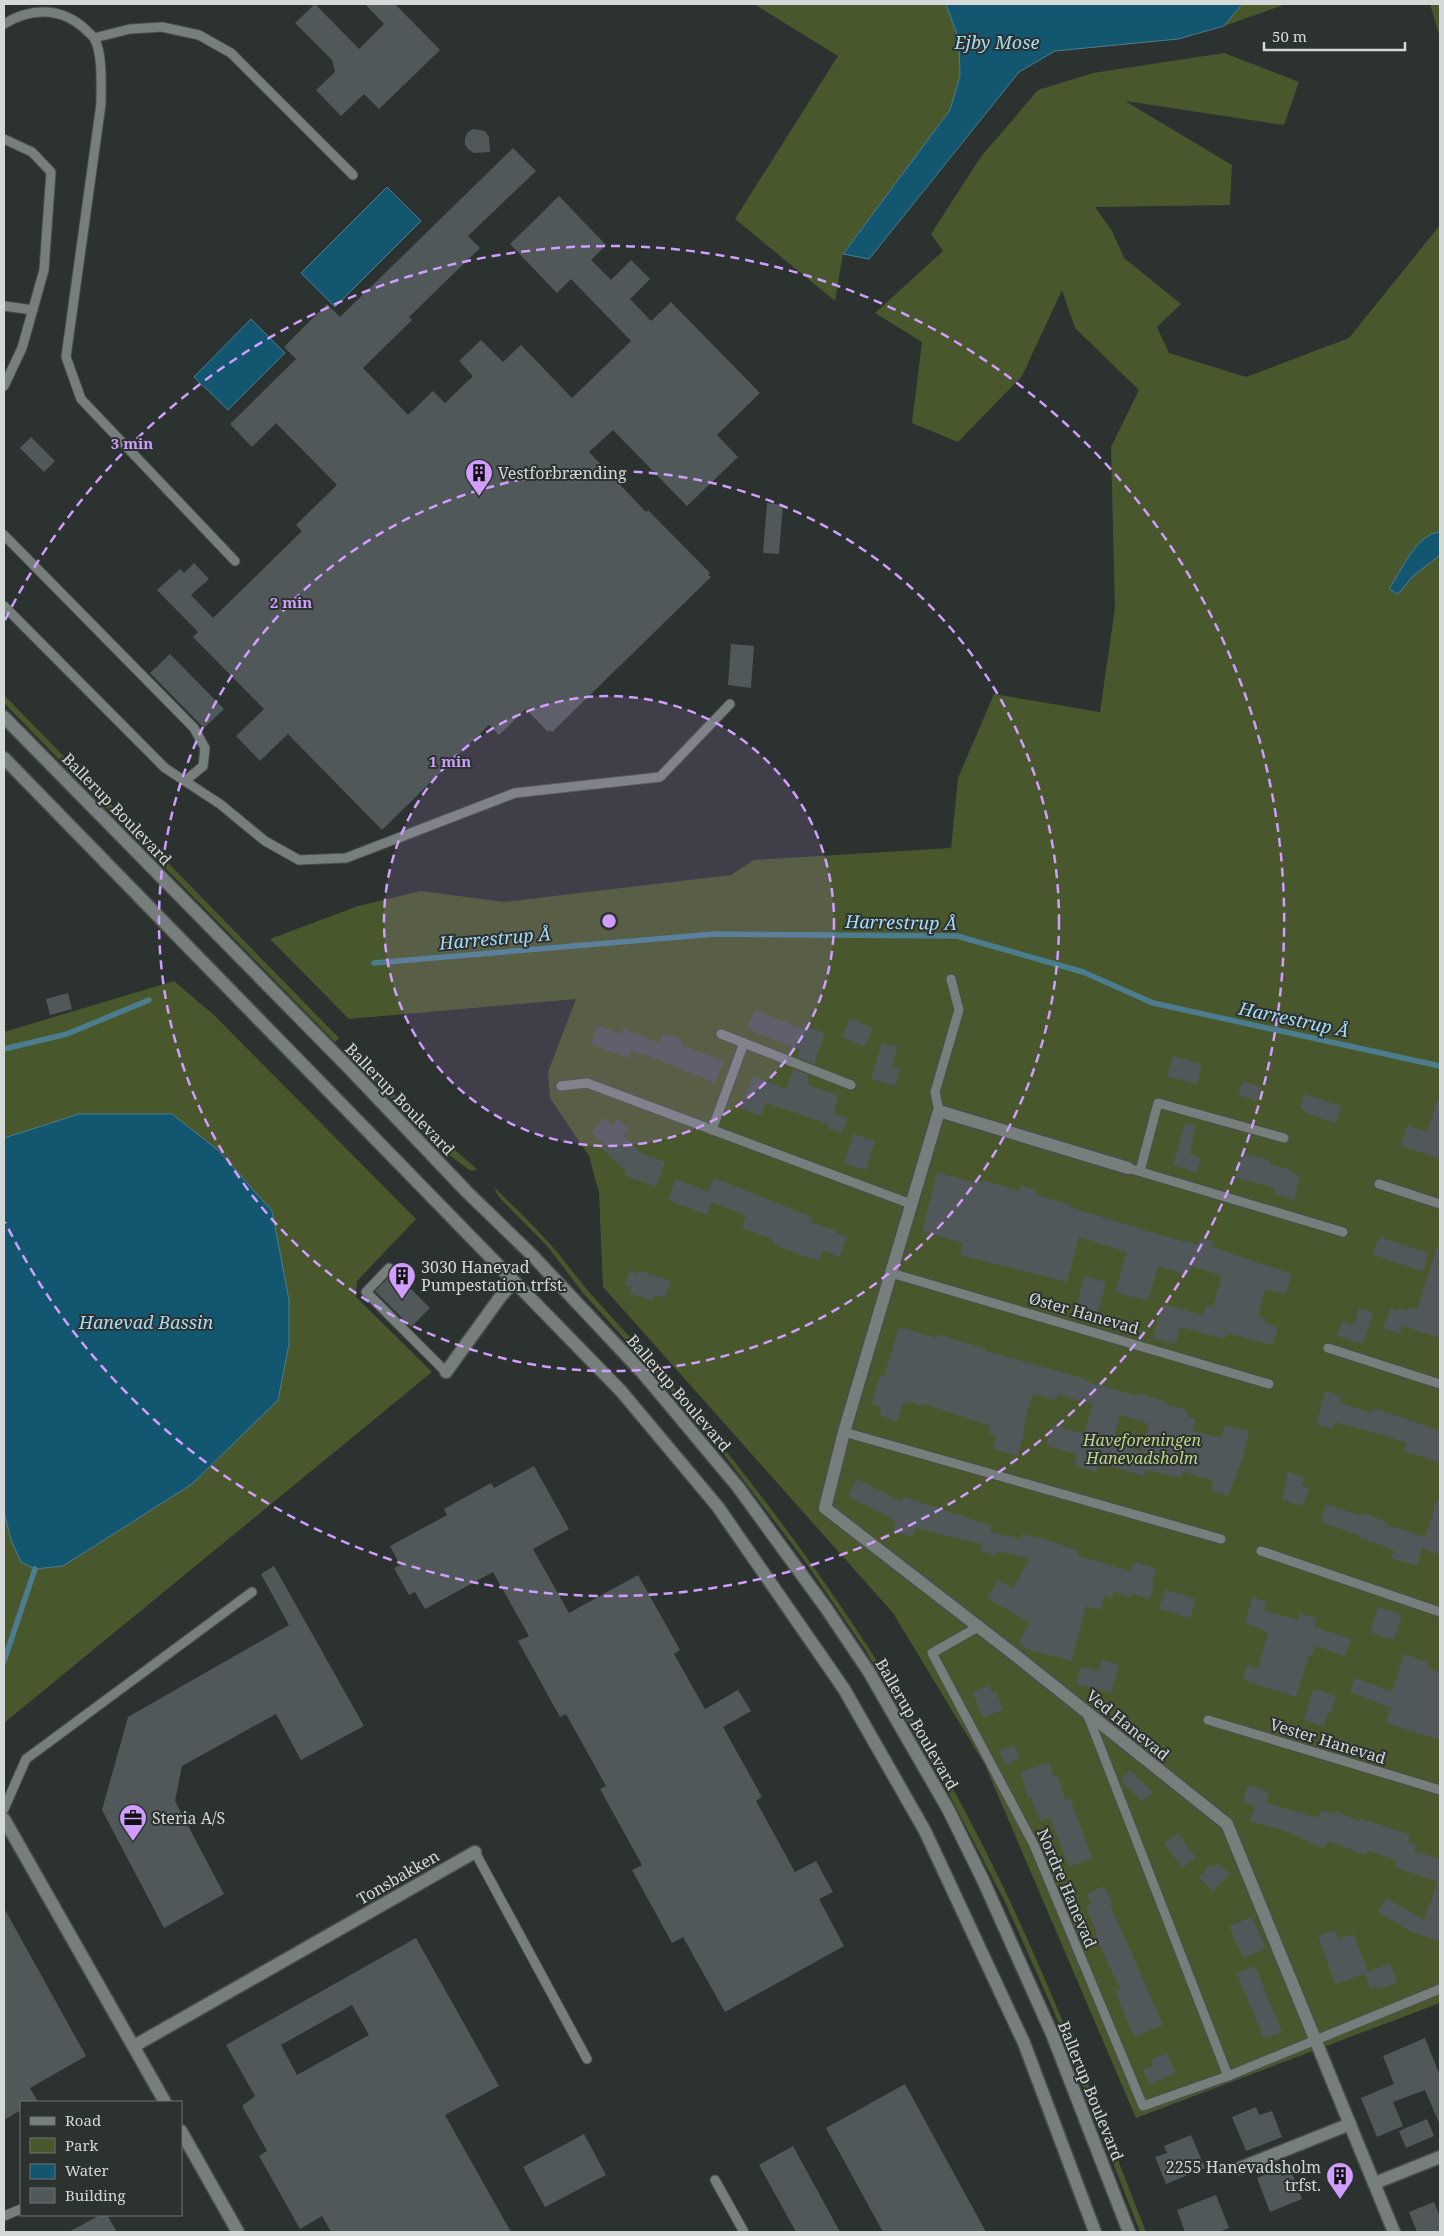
<svg xmlns="http://www.w3.org/2000/svg" width="1444" height="2236" viewBox="0 0 1444 2236" font-family="'Noto Serif',serif">
  <style>
    .green { fill: #49572d }
    .water { fill: #125670; stroke: #4c7d8f }
    .lines { fill: none; stroke-linecap: round; stroke-linejoin: round }
    .stream { stroke: #4c7d8f; stroke-width: 5.5 }
    .building { fill: #515859; fill-rule: evenodd }
    .lane-casing { stroke: #4a4f4d; stroke-width: 11 }
    .street-casing { stroke: #4a4f4d; stroke-width: 15 }
    .secondary-casing { stroke: #4a4f4d; stroke-width: 15 }
    .lane { stroke: #777f7c; stroke-width: 9 }
    .street { stroke: #777f7c; stroke-width: 12 }
    .secondary { stroke: #777f7c; stroke-width: 12 }
    .ring { fill: none; stroke: #d19dfe; stroke-width: 2.5; stroke-dasharray: 9 6 }
    .labels { text-anchor: middle; dominant-baseline: central; stroke-width: 4; stroke-linejoin: round; paint-order: stroke }
    .poi-label { font-size: 16px; fill: #d4d8d7; stroke: #2c3230; text-anchor: start }
    .street-label { font-size: 16px; fill: #d4d8d7; stroke: #2c3230 }
    .park-label { font-size: 16px; font-style: italic; fill: #bad587; stroke: #2c3230 }
    .water-label { font-size: 18px; font-style: italic; fill: #a7dbf4; stroke: #2c3230 }
    .centre { fill: #d19dfe; stroke: #2c3230; stroke-width: 2.5 }
    .ring-label { font-size: 15px; text-anchor: middle; font-weight: bold; fill: #d19dfe; stroke: #2c3230; stroke-width: 4; stroke-linejoin: round; paint-order: stroke }
  </style>
  <rect width="100%" height="100%" fill="#2c3230"/>
  <g class="green">
    <polygon points="754,4 946,4 959,40 960,76 950,110 843,254 835,301 735,219 838,56"/>
    <polygon points="1242,4 1286,4 1224,26"/>
    <polygon points="1430,4 1440,4 1440,38"/>
    <polygon points="1224,53 1299,82 1284,125 1125,101 1232,165 1230,205 1095,207 1112,231 1124,258 1181,304 1157,327 1169,353 1246,377 1349,338 1440,225 1440,2003 1136,2118 985,1765 893,1613 603,1287 599,1193 589,1156 550,1098 548,1072 576,999 349,1019 270,939 358,906 421,891 504,902 731,875 754,860 951,848 958,778 994,694 1100,712 1115,608 1111,447 1139,390 1075,328 1062,290 1022,376 958,442 912,423 922,342 875,313 943,251 931,234 980,158 1038,90 1093,73"/>
    <polygon points="4,695 339,1038 335,1042 4,703"/>
    <polygon points="174,981 215,1016 416,1219 357,1281 356,1297 432,1372 4,1723 4,1511 11,1540 79,1114 4,1138 4,1032"/>
    <polygon points="365,1065 418,1118 477,1169 472,1171 468,1169 437,1146 362,1069"/>
    <path d="M 493,1186 C 512,1205 532,1224 550,1244 C 567,1263 581,1284 598,1302 C 751,1469 884,1649 986,1852 C 1048,1975 1096,2104 1146,2232 L 1140,2232 L 1055,2014 L 1006,1904 L 947,1790 L 866,1651 L 804,1560 L 719,1448 L 658,1376 L 583,1293 L 548,1247 L 499,1197 Z"/>
  </g>
  <g class="water">
    <polygon points="946,4 1242,4 1224,26 1178,39 1055,51 1019,72 869,259 843,254 950,110 960,76 959,40"/>
    <polygon points="387,187 421,221 335,307 301,273"/>
    <polygon points="251,319 285,353 228,410 194,377"/>
    <path d="M 1440,532 L 1440,555 L 1413,576 L 1398,594 L 1389,589 C 1402,570 1416,534 1440,532 Z"/>
    <polygon points="79,1114 172,1114 218,1150 272,1211 289,1300 289,1344 278,1400 192,1484 63,1566 35,1569 21,1562 11,1540 4,1511 4,1138"/>
  </g>
  <g class="lines">
    <g class="stream">
      <polyline points="374,963 715,934 957,936 1083,972 1153,1003 1440,1066"/>
      <polyline points="4,1049 67,1034 149,1000"/>
      <polyline points="4,1661 35,1569"/>
    </g>
  </g>
  <g class="building">
    <polygon points="315,4 359,49 384,24 365,4 395,4 440,50 379,109 364,94 341,116 316,90 335,72 332,60 295,23"/>
    <polygon points="473,129 485,131 489,137 490,152 474,153 469,150 465,145 465,138 468,132"/>
    <polygon points="513,148 536,171 468,236 480,248 409,317 412,320 363,368 408,415 433,391 445,403 473,376 459,361 481,340 503,362 521,345 572,398 631,341 571,279 557,293 510,244 559,196 606,245 591,260 611,280 631,260 650,279 630,299 651,321 671,302 760,393 717,435 738,457 687,506 613,430 589,452 646,512 648,510 710,573 708,575 711,577 552,732 550,730 548,732 526,709 499,735 489,725 382,830 288,734 260,761 236,736 264,709 193,637 198,632 157,590 180,569 184,573 194,563 209,579 191,595 213,618 302,531 296,525 337,485 276,423 252,447 230,424 296,359 284,347 327,304 340,317"/>
    <polygon points="31,437 55,461 44,472 20,448"/>
    <polygon points="767,503 783,505 779,554 763,553"/>
    <polygon points="731,644 754,646 751,688 728,685"/>
    <polygon points="170,654 224,709 204,728 150,673"/>
    <polygon points="68,993 72,1009 50,1015 46,999"/>
    <polygon points="755,1010 803,1029 805,1026 825,1033 814,1064 797,1057 800,1050 747,1029"/>
    <polygon points="850,1018 873,1028 865,1047 842,1037"/>
    <polygon points="598,1025 621,1034 623,1029 660,1043 664,1033 683,1040 681,1045 724,1061 715,1083 642,1053 641,1055 631,1051 628,1058 591,1044"/>
    <polygon points="882,1043 897,1047 892,1067 900,1069 895,1086 871,1079"/>
    <polygon points="1173,1056 1202,1064 1197,1084 1167,1076"/>
    <polygon points="793,1069 809,1075 807,1085 838,1095 834,1114 848,1118 842,1133 828,1129 829,1124 766,1103 761,1116 741,1108 753,1076 786,1089"/>
    <polygon points="1243,1081 1261,1087 1257,1101 1238,1095"/>
    <polygon points="1304,1094 1341,1106 1336,1123 1305,1113 1305,1111 1300,1109"/>
    <polygon points="1437,1101 1440,1102 1440,1159 1401,1146 1407,1125 1427,1132"/>
    <polygon points="604,1118 612,1125 617,1119 629,1129 623,1135 641,1153 665,1162 656,1187 624,1175 626,1171 602,1149 605,1145 591,1132"/>
    <polygon points="1185,1123 1196,1126 1190,1154 1201,1158 1197,1172 1173,1165"/>
    <polygon points="853,1134 875,1141 866,1170 844,1164"/>
    <polygon points="1242,1153 1270,1160 1269,1164 1294,1171 1293,1174 1300,1176 1294,1200 1273,1194 1275,1188 1236,1178"/>
    <polygon points="937,1172 977,1183 978,1180 983,1182 983,1180 1019,1191 1020,1185 1038,1191 1036,1195 1069,1204 1069,1207 1184,1242 1184,1241 1198,1245 1200,1238 1214,1242 1212,1247 1292,1274 1286,1294 1265,1289 1258,1316 1266,1319 1265,1323 1278,1327 1273,1345 1227,1333 1225,1339 1180,1327 1176,1344 1153,1338 1163,1304 1203,1315 1206,1305 1213,1307 1222,1276 1191,1266 1188,1275 1158,1266 1148,1301 1115,1292 1127,1252 1079,1237 1067,1282 960,1255 963,1243 922,1231"/>
    <polygon points="714,1178 812,1217 810,1222 837,1231 836,1233 847,1237 840,1257 823,1251 819,1261 795,1253 773,1244 774,1240 742,1228 746,1216 712,1202 707,1215 668,1200 676,1179 708,1192"/>
    <polygon points="1379,1237 1429,1253 1423,1271 1373,1255"/>
    <polygon points="1437,1247 1440,1247 1440,1338 1402,1326 1400,1334 1383,1328 1391,1308 1397,1311 1398,1308 1408,1311 1409,1307 1417,1310"/>
    <polygon points="638,1270 671,1281 665,1298 655,1295 653,1301 630,1293 631,1287 625,1285 630,1271 637,1274"/>
    <polygon points="394,1272 430,1308 411,1327 375,1291"/>
    <polygon points="1084,1276 1106,1282 1098,1312 1077,1306"/>
    <polygon points="1359,1308 1373,1312 1363,1344 1337,1336 1342,1321 1354,1325"/>
    <path d="M 899,1327 L 936,1338 L 937,1334 L 986,1349 L 985,1351 L 1087,1379 L 1086,1381 L 1137,1396 L 1138,1393 L 1167,1402 L 1166,1405 L 1188,1410 L 1187,1417 L 1196,1419 L 1193,1431 L 1221,1438 L 1224,1425 L 1249,1431 L 1243,1457 L 1228,1496 L 1210,1490 L 1213,1481 L 1183,1471 L 1181,1478 L 1146,1470 L 1144,1476 L 1099,1463 L 1096,1472 L 1074,1465 L 1077,1455 L 1046,1445 L 1053,1425 L 1084,1434 L 1093,1404 L 1058,1394 L 1056,1400 L 1033,1394 L 1023,1427 L 1025,1428 L 1018,1456 L 993,1449 L 997,1435 L 988,1433 L 990,1426 L 924,1404 L 923,1406 L 908,1401 L 907,1404 L 903,1403 L 897,1421 L 879,1415 L 881,1407 L 872,1404 L 880,1375 L 884,1376 ZM 1120,1415 L 1149,1424 L 1141,1451 L 1113,1443 Z"/>
    <polygon points="1325,1391 1342,1396 1340,1403 1372,1413 1374,1408 1440,1431 1440,1463 1404,1451 1407,1443 1378,1434 1335,1422 1333,1429 1316,1424"/>
    <polygon points="534,1466 569,1529 533,1549 569,1613 638,1575 680,1650 674,1654 705,1709 738,1690 751,1711 723,1727 762,1797 756,1801 795,1872 816,1861 833,1892 819,1899 844,1946 725,2012 683,1937 672,1943 632,1870 642,1865 600,1789 606,1786 566,1714 560,1717 518,1641 529,1636 493,1572 425,1609 415,1592 409,1595 394,1568 400,1565 390,1546 447,1515 444,1509 491,1483 494,1488"/>
    <polygon points="1288,1472 1304,1477 1301,1485 1309,1488 1303,1506 1282,1500"/>
    <polygon points="857,1479 902,1502 904,1497 992,1526 990,1532 1021,1539 1022,1534 1044,1539 1079,1551 1077,1556 1131,1571 1134,1562 1156,1568 1152,1584 1154,1585 1150,1599 1132,1594 1131,1597 1114,1592 1112,1598 1104,1596 1100,1610 1086,1606 1072,1661 1027,1649 1018,1643 1030,1623 987,1598 998,1580 1013,1588 1030,1559 997,1551 996,1555 980,1551 982,1544 916,1528 913,1537 893,1531 896,1521 848,1496"/>
    <polygon points="1437,1500 1440,1501 1440,1555 1422,1548 1417,1566 1391,1558 1394,1550 1358,1537 1359,1535 1321,1522 1326,1504 1361,1516 1363,1513 1387,1522 1386,1525 1425,1537"/>
    <polygon points="274,1566 364,1726 301,1760 276,1714 182,1766 175,1801 224,1894 164,1928 102,1810 128,1717 289,1625 261,1574"/>
    <polygon points="1165,1590 1196,1599 1190,1618 1159,1609"/>
    <polygon points="1253,1597 1267,1601 1264,1610 1297,1620 1299,1613 1317,1618 1314,1627 1351,1639 1345,1656 1315,1646 1312,1656 1309,1655 1296,1697 1243,1680 1247,1665 1258,1669 1268,1632 1245,1623"/>
    <polygon points="1378,1607 1402,1615 1394,1640 1370,1632"/>
    <polygon points="1404,1654 1429,1663 1428,1668 1440,1672 1440,1740 1386,1723 1391,1708 1350,1692 1355,1678 1392,1692"/>
    <polygon points="1102,1660 1119,1665 1111,1693 1076,1684 1081,1666 1099,1671"/>
    <polygon points="989,1685 992,1693 996,1691 1003,1710 983,1717 972,1692"/>
    <polygon points="1313,1689 1336,1696 1331,1713 1328,1712 1324,1726 1304,1720"/>
    <polygon points="1014,1745 1020,1758 1005,1765 999,1751"/>
    <polygon points="1044,1764 1050,1764 1054,1777 1058,1776 1065,1800 1070,1798 1092,1858 1069,1867 1050,1817 1040,1821 1031,1797 1028,1798 1020,1772"/>
    <polygon points="1130,1770 1153,1792 1142,1802 1121,1780"/>
    <polygon points="1248,1785 1269,1792 1266,1803 1318,1818 1321,1811 1324,1812 1325,1810 1334,1814 1336,1811 1359,1821 1360,1818 1410,1835 1408,1842 1416,1844 1414,1851 1440,1859 1440,1942 1410,1931 1378,1912 1386,1898 1424,1920 1438,1882 1394,1867 1397,1860 1368,1851 1366,1855 1328,1841 1324,1849 1285,1831 1250,1821 1255,1806 1243,1802"/>
    <polygon points="1178,1833 1196,1858 1182,1868 1164,1843"/>
    <polygon points="1218,1863 1230,1874 1213,1892 1199,1877 1211,1864 1214,1867"/>
    <polygon points="1104,1886 1112,1903 1110,1904 1163,2025 1134,2037 1115,1991 1120,1989 1095,1935 1097,1934 1086,1906 1091,1904 1087,1894"/>
    <polygon points="4,1908 86,2056 30,2088 38,2102 21,2102 21,2110 4,2120"/>
    <polygon points="1252,1917 1266,1948 1243,1958 1229,1926"/>
    <polygon points="1335,1930 1339,1939 1354,1934 1368,1972 1390,1963 1397,1983 1377,1990 1376,1987 1370,1989 1365,1974 1335,1984 1318,1936"/>
    <path d="M 416,1938 L 499,2086 L 445,2115 L 511,2232 L 331,2232 L 322,2216 L 300,2229 L 259,2156 L 267,2151 L 242,2106 L 255,2096 L 226,2045 ZM 352,2005 L 369,2035 L 297,2075 L 281,2045 Z"/>
    <polygon points="1255,1966 1282,2032 1264,2039 1237,1973"/>
    <polygon points="1425,2038 1440,2076 1440,2125 1425,2090 1393,2102 1403,2126 1377,2137 1361,2098 1394,2084 1383,2056"/>
    <polygon points="1167,2053 1176,2072 1150,2085 1143,2070 1153,2066 1151,2060"/>
    <polygon points="905,2084 986,2232 883,2232 826,2128"/>
    <polygon points="1256,2107 1259,2115 1272,2111 1282,2137 1246,2151 1232,2117"/>
    <polygon points="1427,2119 1434,2136 1406,2148 1399,2131"/>
    <polygon points="584,2134 606,2175 545,2207 523,2167"/>
    <polygon points="1191,2135 1205,2168 1166,2184 1155,2157 1167,2153 1164,2146"/>
    <polygon points="793,2146 840,2232 796,2232 759,2165"/>
    <polygon points="1279,2169 1282,2176 1292,2173 1302,2199 1270,2212 1257,2178"/>
    <polygon points="1216,2195 1229,2228 1219,2232 1185,2232 1177,2210"/>
    <polygon points="1434,2202 1440,2217 1440,2232 1417,2232 1409,2212"/>
    <polygon points="100,2215 107,2215 117,2232 69,2232"/>
  </g>
  <g class="lines">
    <defs>
      <g id="lane">
        <path d="M 4,24 C 31,7 62,7 86,30 C 88,32 92,35 94,38 C 103,53 101,87 101,104 L 66,357 L 81,399 L 235,561"/>
        <polyline points="94,38 130,29 162,27 199,35 231,53 353,175"/>
        <polyline points="4,139 32,152 51,172 44,270 22,348 4,386"/>
        <polyline points="4,306 33,310"/>
        <polyline points="4,535 194,728 205,748 203,766 185,781"/>
        <polyline points="4,606 165,768 220,804 265,841 299,860 346,858 515,793 660,777 730,704"/>
        <polyline points="721,1034 744,1043"/>
        <polyline points="561,1086 587,1083 911,1204"/>
        <polyline points="939,1111 935,1092 959,1010 951,979"/>
        <polyline points="712,1130 744,1043 851,1085"/>
        <polyline points="1128,1168 1343,1232"/>
        <polyline points="1140,1171 1158,1103 1284,1138"/>
        <polyline points="1379,1184 1440,1204"/>
        <polyline points="389,1268 366,1292 446,1372"/>
        <polyline points="891,1273 1269,1384"/>
        <polyline points="1328,1348 1440,1384"/>
        <polyline points="844,1432 1221,1539"/>
        <polyline points="1261,1551 1440,1612"/>
        <polyline points="978,1627 932,1653 1034,1845 1143,2106 1228,2076 1440,1989"/>
        <polyline points="1087,1713 1228,2076"/>
        <polyline points="1208,1720 1440,1790"/>
        <polyline points="4,1809 26,1759 252,1592"/>
        <polyline points="475,1852 587,2059"/>
        <polyline points="715,2180 744,2232"/>
        <polyline points="4,2216 21,2209"/>
      </g>
      <g id="street">
        <polyline points="1128,1168 939,1111 844,1432 825,1508 1015,1655 1227,1824 1394,2232"/>
        <polyline points="446,1372 501,1296 514,1282"/>
        <polyline points="4,1819 165,2102"/>
        <polyline points="134,2046 475,1852"/>
        <polyline points="181,2131 238,2232"/>
        <polyline points="1240,2168 1350,2124"/>
        <polyline points="1375,2183 1440,2157"/>
      </g>
      <g id="secondary">
        <polyline points="4,717 349,1068 467,1192 532,1255 641,1371 738,1487 826,1608 869,1672 948,1809 983,1880 1052,2034 1129,2232"/>
        <polyline points="4,758 621,1391 718,1507 844,1689 925,1831 1024,2043 1095,2232"/>
      </g>
    </defs>
    <use href="#lane" class="lane-casing"/>
    <use href="#street" class="street-casing"/>
    <use href="#secondary" class="secondary-casing"/>
    <use href="#lane" class="lane"/>
    <use href="#street" class="street"/>
    <use href="#secondary" class="secondary"/>
  </g>
  <circle cx="609" cy="921" r="225" fill="#d19dfe" fill-opacity=".12"/>
  <g class="ring">
    <circle cx="609" cy="921" r="225"/>
    <circle cx="609" cy="921" r="450"/>
    <path d="M5 620A675 675 0 1 1 5 1222"/>
  </g>
  <defs>
    <symbol id="building-pin" viewBox="-11 -11 22 30"><path d="M0 17L-7.5 6A9.5 9.5 0 1 1 7.5 6Z" fill="#d19dfe" stroke="#2c3230"/><path d="M-4-6H4V6H1V3H-1V6H-4ZM-2.5-4.3h1.7v1.8h-1.7ZM.8-4.3h1.7v1.8H.8ZM-2.5-1h1.7V.8h-1.7ZM.8-1h1.7V.8H.8Z" fill="#111"/></symbol>
    <symbol id="office-pin" viewBox="-11 -11 22 30"><path d="M0 17L-7.5 6A9.5 9.5 0 1 1 7.5 6Z" fill="#d19dfe" stroke="#2c3230"/><path d="M-6-3h4V-5.5h4V-3h4V5H-6ZM-1-4.5V-3h2v-1.5ZM-6 0V1H6V0Z" fill="#111"/></symbol>
  </defs>
  <g fill-rule="evenodd">
    <use href="#building-pin" x="463" y="457" width="32" height="43"/>
    <use href="#building-pin" x="386" y="1260" width="32" height="43"/>
    <use href="#office-pin" x="117" y="1802" width="32" height="43"/>
    <use href="#building-pin" x="1324" y="2160" width="32" height="43"/>
  </g>
  <g class="labels">
    <g class="poi-label">
      <text x="498" y="473">Vestforbrænding</text>
      <text x="421" y="1267">3030 Hanevad<tspan x="421" dy="18">Pumpestation trfst.</tspan></text>
      <text x="152" y="1818">Steria A/S</text>
      <text x="1321" y="2167" text-anchor="end">2255 Hanevadsholm<tspan x="1321" dy="18">trfst.</tspan></text>
    </g>
    <g class="street-label">
      <text transform="translate(117 809) rotate(46)">Ballerup Boulevard</text>
      <text transform="translate(400 1099) rotate(46)">Ballerup Boulevard</text>
      <text transform="translate(1084 1313) rotate(16)">Øster Hanevad</text>
      <text transform="translate(679 1393) rotate(49)">Ballerup Boulevard</text>
      <text transform="translate(917 1724) rotate(60)">Ballerup Boulevard</text>
      <text transform="translate(1128 1725) rotate(39)">Ved Hanevad</text>
      <text transform="translate(1328 1741) rotate(17)">Vester Hanevad</text>
      <text transform="translate(398 1877) rotate(-30)">Tonsbakken</text>
      <text transform="translate(1067 1888) rotate(67)">Nordre Hanevad</text>
      <text transform="translate(1091 2091) rotate(68)">Ballerup Boulevard</text>
    </g>
    <g class="park-label">
      <text x="1142" y="1440">Haveforeningen<tspan x="1142" dy="18">Hanevadsholm</tspan></text>
    </g>
    <g class="water-label">
      <text x="997" y="42">Ejby Mose</text>
      <text transform="translate(901 922) rotate(1)">Harrestrup Å</text>
      <text transform="translate(495 938) rotate(-5)">Harrestrup Å</text>
      <text transform="translate(1294 1019) rotate(12)">Harrestrup Å</text>
      <text x="146" y="1322">Hanevad Bassin</text>
    </g>
  </g>
  <circle cx="609" cy="921" r="8" class="centre"/>
  <g class="ring-label">
    <text x="132" y="449">3 min</text>
    <text x="291" y="608">2 min</text>
    <text x="450" y="767">1 min</text>
  </g>
  <rect width="1444" height="2236" fill="none" stroke="#d4d8d7" stroke-width="10"/>
  <rect x="20" y="2101" width="162" height="115" fill="#2c3230" stroke="#6f7473"/>
  <rect x="30" y="2117" width="25" height="8" fill="#777f7c" stroke="#6f7473"/>
  <text x="65" y="2126" font-size="15" fill="#d4d8d7">Road</text>
  <rect x="30" y="2138" width="25" height="15" fill="#49572d" stroke="#6f7473"/>
  <text x="65" y="2151" font-size="15" fill="#d4d8d7">Park</text>
  <rect x="30" y="2164" width="25" height="15" fill="#125670" stroke="#6f7473"/>
  <text x="65" y="2176" font-size="15" fill="#d4d8d7">Water</text>
  <rect x="30" y="2188" width="25" height="15" fill="#515859" stroke="#6f7473"/>
  <text x="65" y="2201" font-size="15" fill="#d4d8d7">Building</text>
  <path d="M1264 42v8h141v-8" fill="none" stroke="#d4d8d7" stroke-width="2.5"/>
  <text x="1272" y="42" font-size="15" fill="#d4d8d7" stroke="#2c3230" stroke-width="4" paint-order="stroke">50 m</text>
</svg>
